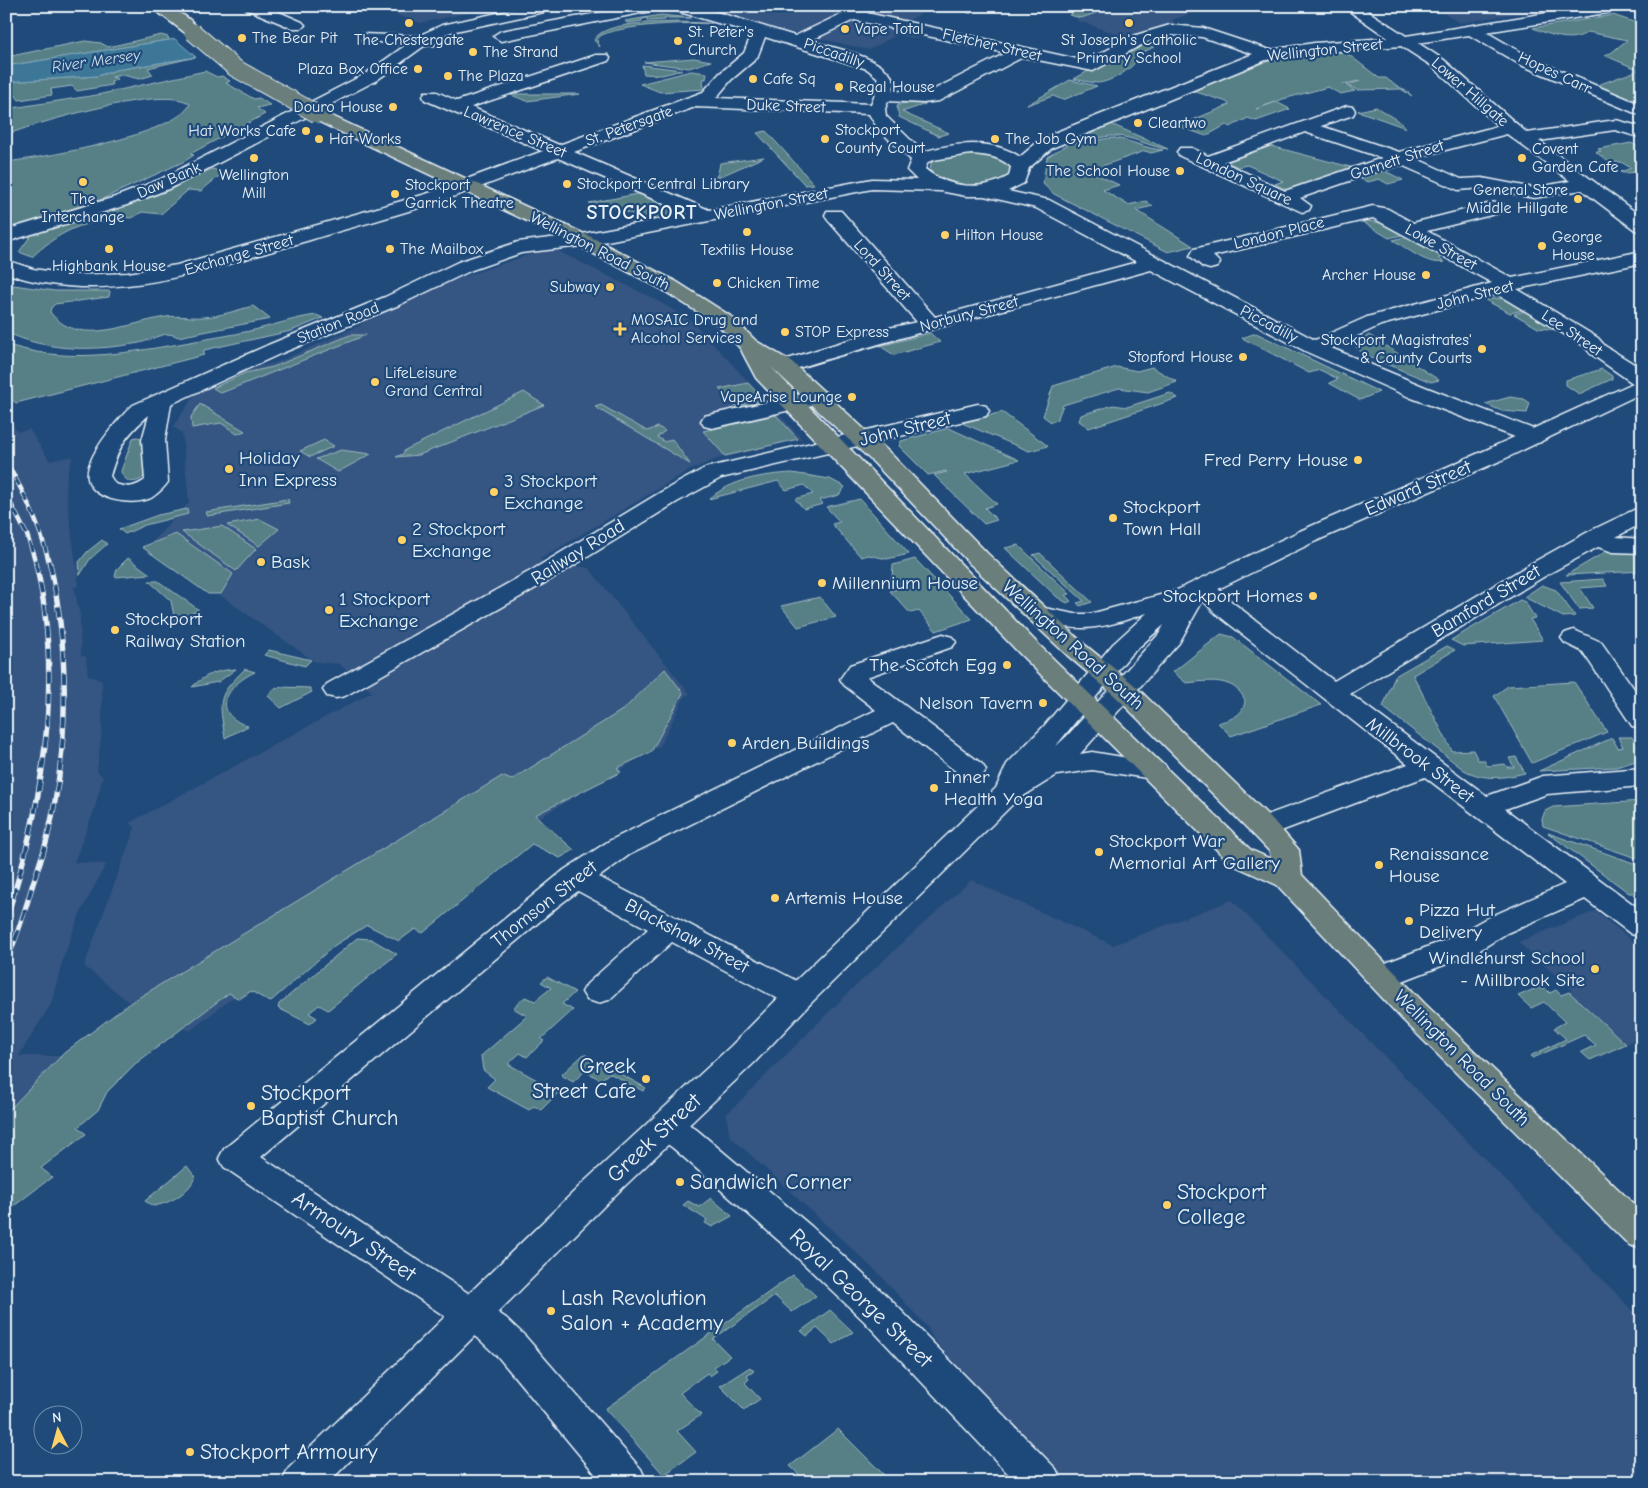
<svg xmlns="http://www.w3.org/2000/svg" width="1648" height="1488" viewBox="0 0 1648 1488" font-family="'Comic Neue',sans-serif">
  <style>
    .built { fill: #355582 }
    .green { fill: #578086; stroke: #a0b8bf }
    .water { fill: #3e7798; stroke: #82a8be }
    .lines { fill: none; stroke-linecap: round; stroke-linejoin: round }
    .street-casing { stroke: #e8f1f8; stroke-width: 3 }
    .secondary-casing { stroke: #e8f1f8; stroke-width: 3 }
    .highway-casing { stroke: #e8f1f8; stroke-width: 3 }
    .street { fill: #1f4a7a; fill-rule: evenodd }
    .secondary { fill: #1f4a7a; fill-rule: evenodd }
    .highway { fill: #6b7f7c; fill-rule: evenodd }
    .rail-far1-casing { stroke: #e8f1f8; stroke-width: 4.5 }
    .rail-casing { stroke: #e8f1f8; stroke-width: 5.5 }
    .rail-far1 { stroke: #1f4a7a; stroke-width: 3; stroke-dasharray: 9; stroke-linecap: butt }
    .rail { stroke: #1f4a7a; stroke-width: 4; stroke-dasharray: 11; stroke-linecap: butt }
    .highway-bridge-casing { stroke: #e8f1f8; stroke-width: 19; stroke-linecap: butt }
    .highway-bridge { stroke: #6b7f7c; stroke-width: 17 }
    .poi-dot { fill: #ffd166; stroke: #1f4a7a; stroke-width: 2 }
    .labels { text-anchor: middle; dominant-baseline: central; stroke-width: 4.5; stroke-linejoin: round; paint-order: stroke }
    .far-poi-label { font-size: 16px; fill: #e8f1f8; stroke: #1f4a7a; text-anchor: start }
    .far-street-label { font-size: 16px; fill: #e8f1f8; stroke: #1f4a7a }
    .far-water-label { font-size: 16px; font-style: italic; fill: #cedfea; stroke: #1f4a7a }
    .street-label { font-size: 19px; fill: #e8f1f8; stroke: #1f4a7a }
    .poi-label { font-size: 19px; fill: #e8f1f8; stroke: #1f4a7a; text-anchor: start }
    .far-district-label { font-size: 20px; font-weight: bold; letter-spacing: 1px; fill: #e8f1f8; stroke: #1f4a7a }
    .near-poi-label { font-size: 22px; fill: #e8f1f8; stroke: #1f4a7a; text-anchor: start }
    .near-street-label { font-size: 22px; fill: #e8f1f8; stroke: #1f4a7a }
  </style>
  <rect width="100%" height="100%" fill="#1f4a7a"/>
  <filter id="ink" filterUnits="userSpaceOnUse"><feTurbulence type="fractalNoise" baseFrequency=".02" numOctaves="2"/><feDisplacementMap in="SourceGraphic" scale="10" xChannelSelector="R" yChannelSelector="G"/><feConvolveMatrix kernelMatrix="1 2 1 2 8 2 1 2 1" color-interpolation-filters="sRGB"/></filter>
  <g filter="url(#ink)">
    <g class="built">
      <polygon points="370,6 500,6 420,23"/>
      <polygon points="701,6 936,6 898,26 928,33 917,39 897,35 869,50 756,24"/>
      <polygon points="1098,6 1193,6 1203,9 1172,20 1177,26 1160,27 1128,38 1075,20 1110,9"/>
      <polygon points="1432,6 1555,6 1557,7 1460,23"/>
      <polygon points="554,249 652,298 691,320 802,439 717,459 688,471 539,560 589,568 690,694 685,696 660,746 539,818 444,880 323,953 252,991 241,1000 235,996 190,1031 130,1003 84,966 135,827 129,823 372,692 339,664 315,662 149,545 189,503 182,433 173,427 197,391 246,369 275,363 359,326 370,316 460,278 531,254"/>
      <polygon points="6,416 18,432 29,429 50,461 73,456 67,475 66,490 79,586 74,587 80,615 81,656 86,656 88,675 102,681 102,730 97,771 103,777 94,811 74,862 106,864 80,914 64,956 51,1004 19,1056 61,1056 6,1113"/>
      <polygon points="971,880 1113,945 1232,900 1642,1320 1642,1482 1066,1482 934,1340 927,1327 879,1274 730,1136 726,1115 850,991"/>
      <polygon points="1595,911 1642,948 1642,1038 1626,1044 1569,992 1572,990 1518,942"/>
    </g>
    <g class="green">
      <polygon points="1083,6 1111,8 1081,18 1069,15"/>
      <polygon points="661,15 691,18 665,18 665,20 648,21 647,18 642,19 642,21 627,23 625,21"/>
      <path d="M 1613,15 L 1642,25 L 1642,105 L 1595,86 L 1639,70 L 1604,55 L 1611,53 L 1627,40 L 1588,32 C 1571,44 1551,35 1533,28 Z"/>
      <path d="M 677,22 L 708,23 L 712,24 C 689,22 619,25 600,36 L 597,40 L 600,47 L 594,40 C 604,21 658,23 677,22 Z"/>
      <path d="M 1182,30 L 1213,38 L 1173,33 L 1145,44 L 1154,47 L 1141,53 C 1137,67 1110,83 1097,83 C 1094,83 1078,80 1074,79 L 1150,36 L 1167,31 Z"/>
      <polygon points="161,35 168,37 169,40 6,66 6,57 85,41 101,43 108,47"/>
      <path d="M 1344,51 L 1379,78 L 1386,78 C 1395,86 1404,88 1412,96 L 1401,89 L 1357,90 L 1347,85 L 1360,81 L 1343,84 L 1355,91 L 1340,94 L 1328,87 L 1283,99 L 1256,109 L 1276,102 L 1290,109 L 1256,121 L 1248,118 L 1230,127 L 1226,125 L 1206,136 L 1178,126 L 1229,105 L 1227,102 L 1193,91 L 1260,63 L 1308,54 Z"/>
      <polygon points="196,57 148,68 153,75 139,79 123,75 112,77 118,79 111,82 112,85 77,91 72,86 51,89 52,95 19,100 13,92 6,93 6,82 97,76 116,70"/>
      <polygon points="694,58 711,61 689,68 644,62"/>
      <polygon points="642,65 682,70 662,75 644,74"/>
      <path d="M 205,71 L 217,77 L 222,76 L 230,81 L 226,83 L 254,99 L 259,98 L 270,105 L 257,108 L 265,114 L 190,154 L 194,155 L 185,161 L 100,200 L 6,229 L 6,162 C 40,158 177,135 190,104 C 166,84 36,123 6,135 L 6,109 L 97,95 Z"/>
      <polygon points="691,71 707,73 706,79 703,79 704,89 660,92 640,84"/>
      <polygon points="1070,80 1097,86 1063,100 1053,96 1027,105"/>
      <polygon points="515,94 580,94 527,101 511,95"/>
      <polygon points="932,102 902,112 949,133 939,136 899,117 897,106 903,103"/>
      <polygon points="1376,107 1403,124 1406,128 1358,111"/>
      <path d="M 1111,124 L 1168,149 C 1149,147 1133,136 1114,136 C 1102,135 1086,144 1075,140 Z"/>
      <polygon points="766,131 814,184 805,185 757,133"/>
      <path d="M 1114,138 C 1131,140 1145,149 1163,150 L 1151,153 L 1145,151 L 1102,166 L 1105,169 L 1094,173 L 1119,185 L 1103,190 L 1128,205 L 1146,201 L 1153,206 L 1136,210 L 1193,246 L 1168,252 L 1054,194 L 1043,184 L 1047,157 L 1072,142 C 1085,146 1100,138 1114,138 Z"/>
      <polygon points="1631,143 1642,148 1642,172 1623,173 1621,172 1631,168 1621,162 1610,163 1596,152 1601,151 1598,149"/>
      <polygon points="1271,146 1358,169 1291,192 1275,184 1283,181 1247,165 1238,167 1227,162"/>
      <path d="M 961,154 C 972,154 1009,154 1010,170 C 1010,174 1007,177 1004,179 C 985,190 945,189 930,172 L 931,163 L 943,157 Z"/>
      <polygon points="764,157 712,180 718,174 720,163"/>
      <polygon points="1398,165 1401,166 1385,171 1403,180 1388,184 1379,179 1368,182 1358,178"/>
      <path d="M 212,169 L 224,172 L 201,191 L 188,190 L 161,214 L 142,212 L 132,218 L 119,217 L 113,222 C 82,219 54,236 32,257 L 19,252 L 32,234 L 154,196 Z"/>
      <polygon points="643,193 685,213 648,220 607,205 600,207 589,203"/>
      <polygon points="1359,220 1385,223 1406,234 1389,238"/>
      <path d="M 1409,236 L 1445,257 L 1438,258 L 1444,262 C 1427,266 1407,248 1393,240 Z"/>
      <path d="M 14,285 L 55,291 L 110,291 L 109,297 L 55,304 L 51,308 L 50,312 C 78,349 130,322 166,317 C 178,315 192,318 204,317 C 221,316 237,310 253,306 L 270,319 L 178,337 C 165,329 151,341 139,343 C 94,351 48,352 6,332 L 6,290 Z"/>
      <polygon points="1495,298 1504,299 1523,310 1510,313 1485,300"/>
      <polygon points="1525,311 1558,330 1538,328 1514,314"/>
      <path d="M 316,315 L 323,318 L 291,331 L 204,350 L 204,355 L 16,403 L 6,395 L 6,344 C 63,364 121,354 179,344 C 204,339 229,336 254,330 C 275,325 294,318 316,315 Z"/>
      <polygon points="930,333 940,342 894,355 880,346"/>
      <polygon points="1256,333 1379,392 1360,400 1329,383 1338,379 1320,370 1309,373 1242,338"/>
      <polygon points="350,335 366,335 221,393 213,388 245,373 273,367"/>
      <polygon points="1369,335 1439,380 1431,382 1366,356 1356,347 1359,342"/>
      <polygon points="1117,367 1137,371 1152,367 1177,382 1148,392 1119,388 1063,405 1057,420 1051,422 1043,416 1053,386"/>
      <polygon points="1602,369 1612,376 1612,379 1579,394 1566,385 1566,380"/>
      <polygon points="748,383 764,400 736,406 719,389"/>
      <polygon points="524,392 544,405 419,455 396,457 403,454 405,450"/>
      <polygon points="1170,393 1178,398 1089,428 1079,421 1081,415 1113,405 1127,407"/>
      <polygon points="1510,397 1524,399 1530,403 1527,413 1502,411 1485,404"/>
      <polygon points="200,404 245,431 237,434 221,423 192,428 191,417"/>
      <polygon points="601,405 647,431 658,427 665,431 657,437 665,442 672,439 690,464 595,407"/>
      <polygon points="1002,412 1048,446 1029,451 962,423"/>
      <polygon points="776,415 798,439 725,456 703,431"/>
      <polygon points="949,428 1019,460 965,474 997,504 985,508 997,520 984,524 934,475 947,472 946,471 928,475 899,446 901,441"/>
      <path d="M 137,437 L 142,438 L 145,476 C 136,485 124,483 121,471 L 133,438 Z"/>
      <polygon points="324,440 334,446 310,457 300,451"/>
      <polygon points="341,450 371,454 338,472 316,459"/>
      <path d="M 792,473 L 830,479 L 845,487 L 839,495 L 820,500 L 823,504 L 804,509 L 795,499 L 813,494 L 804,485 L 786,490 L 778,481 L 709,499 C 732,479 762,475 792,473 Z"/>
      <polygon points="288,499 289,503 207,516 206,512"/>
      <polygon points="860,499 909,554 887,559 869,555 861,557 832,524 840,522 826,507"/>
      <polygon points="187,509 188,514 145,525 125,534 119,529 158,515"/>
      <polygon points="260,519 279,529 259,546 227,525"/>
      <polygon points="222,526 256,549 236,571 182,532"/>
      <polygon points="176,534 233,574 221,594 208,594 142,547"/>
      <polygon points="102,540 107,544 90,559 80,575 79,562 87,552"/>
      <polygon points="1018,545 1070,594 1065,595 1071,601 1067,603 1057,597 1005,548"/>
      <polygon points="1607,551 1642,553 1642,571 1566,575"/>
      <polygon points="1040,553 1092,602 1080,606 1077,603 1084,601 1033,555"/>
      <polygon points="128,558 150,574 115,577 117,569"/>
      <polygon points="915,559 972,619 936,631 919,611 910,613 890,591 898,589 889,579 892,578 893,565"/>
      <polygon points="1603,579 1607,586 1580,588 1593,608 1579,609 1560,582"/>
      <polygon points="149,581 158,581 199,610 175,621 171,601"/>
      <polygon points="1542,585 1556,590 1575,616 1563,617 1524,597"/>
      <polygon points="820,597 836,617 798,627 781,606"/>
      <polygon points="1520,600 1525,602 1535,618 1530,619 1543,640 1463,646 1451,640"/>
      <path d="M 1221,634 L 1233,637 L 1321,705 L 1231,736 L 1218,723 C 1231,719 1244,716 1245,700 C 1234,676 1207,681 1186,683 L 1173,672 Z"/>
      <path d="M 1447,646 L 1455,650 L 1413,675 L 1452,751 L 1473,750 L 1478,760 L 1484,760 L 1487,766 L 1505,764 L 1507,767 L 1514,767 L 1509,758 L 1516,757 L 1525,773 C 1503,778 1485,781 1464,770 L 1383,707 L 1395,676 Z"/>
      <polygon points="269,650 311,660 305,666 264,655"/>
      <path d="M 236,669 L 218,682 L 192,687 C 205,674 219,670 236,669 Z"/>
      <path d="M 245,669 L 255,672 C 227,685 209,713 248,726 L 225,738 C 219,699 216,697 245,669 Z"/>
      <polygon points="665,669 683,693 651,752 617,768 621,772 535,815 574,850 560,858 532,844 423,933 415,929 399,941 367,925 335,945 270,1002 251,991 239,999 229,993 135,1064 107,1092 98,1110 78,1127 86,1134 41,1168 52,1177 6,1212 6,1113 64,1053 130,1003 502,776 511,780 624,709"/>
      <polygon points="1574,682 1607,732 1532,763 1494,696 1508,686"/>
      <polygon points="281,687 310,688 312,692 281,708 268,696 272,690"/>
      <polygon points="1618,737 1632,737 1641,753 1636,761 1616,767 1539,771 1612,738 1618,748 1623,747"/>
      <polygon points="1642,801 1642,860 1543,826 1542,819 1545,811 1553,807"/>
      <polygon points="1548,833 1642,866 1642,893 1629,893"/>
      <polygon points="357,938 371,939 397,954 328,1010 319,1005 309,1013 317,1018 310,1024 278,1008 279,1004"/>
      <polygon points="547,977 575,992 562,1004 573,1010 541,1039 544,1041 527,1057 520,1053 508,1064 559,1092 541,1110 534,1106 529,1110 487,1087 495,1079 483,1070 481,1056 527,1016 513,1008 525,997 535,1001 551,988 541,982"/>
      <polygon points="1539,987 1541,989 1545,988 1550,993 1556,990 1561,995 1569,992 1626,1044 1590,1060 1581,1052 1596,1045 1584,1035 1533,1058 1530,1056 1566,1039 1554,1028 1565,1022 1544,1002 1531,1008 1518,996"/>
      <polygon points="584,1054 646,1088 643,1091 609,1073 601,1080 585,1071 573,1082 561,1075"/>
      <path d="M 187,1166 L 195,1177 C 189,1193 169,1204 153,1206 L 145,1201 Z"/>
      <polygon points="711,1198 732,1216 712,1227 705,1223 707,1220 683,1205 688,1201 699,1207"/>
      <polygon points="793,1275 816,1296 792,1312 775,1296 713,1339 730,1356 714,1367 717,1371 710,1376 707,1373 680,1393 701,1415 677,1431 696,1452 664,1475 605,1409"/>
      <polygon points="830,1310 853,1332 834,1344 817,1328 807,1336 801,1331"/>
      <polygon points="750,1367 754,1371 747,1376 749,1379 745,1383 760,1399 744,1410 720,1386"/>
      <polygon points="838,1429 891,1482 807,1482 790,1466"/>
    </g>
    <polygon class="water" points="175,39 196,57 116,70 97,76 6,82 6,66"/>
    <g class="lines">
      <defs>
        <g id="street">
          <polygon points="244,6 265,6 302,22 305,25 302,28 292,28 246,9"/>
          <polygon points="530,6 560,6 558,9 451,32 437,37 435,45 424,46 377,80 171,188 127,205 6,242 6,230 115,197 159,180 365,74 406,45 361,40 359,37 361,34 418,36 442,25"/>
          <path d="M 635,6 L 697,6 L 795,36 L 858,6 L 877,6 L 867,13 L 1086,61 L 1136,35 L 1170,25 L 1203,28 L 1270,50 L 1314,43 L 1388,38 L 1342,6 L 1360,6 L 1406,36 L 1590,6 L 1626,6 L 1619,11 L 1486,32 L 1533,59 L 1642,105 L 1642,116 L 1521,65 L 1469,35 L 1418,43 L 1444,60 L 1527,133 L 1616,120 L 1642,127 L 1642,138 L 1615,130 L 1539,141 L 1642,217 L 1642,232 L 1635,230 L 1582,190 L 1534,198 L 1482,188 L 1458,190 L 1399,164 L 1300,198 L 1311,206 L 1309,210 L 1302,212 L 1180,156 L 1177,152 L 1180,148 L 1192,148 L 1208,156 L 1347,106 L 1353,107 L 1355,111 L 1353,115 L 1321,126 L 1399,152 L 1498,126 L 1432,66 L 1401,46 L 1314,53 L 1266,60 L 1052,148 L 1029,168 L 1024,183 L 1008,191 L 1049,200 L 1315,340 L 1367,317 L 1492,283 L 1373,218 L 1213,256 L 1220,263 L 1217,267 L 1210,269 L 1203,267 L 1190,256 L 1194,249 L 1373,206 L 1388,209 L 1413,223 L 1496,202 L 1503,204 L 1505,208 L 1503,212 L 1427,231 L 1512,278 L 1642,251 L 1642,263 L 1517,289 L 1598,338 L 1605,346 L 1642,369 L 1642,385 L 1634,384 L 1591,354 L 1584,346 L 1497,294 L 1381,325 L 1331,348 L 1425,387 L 1541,432 L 1544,437 L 1541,442 L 1533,444 L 1409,397 L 1307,352 L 1151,270 C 1032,303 911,333 792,370 L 785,372 L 778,370 L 774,366 L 778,362 L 884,329 L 917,322 L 827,219 L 825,215 L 827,211 L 841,211 L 935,317 L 1137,262 L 1036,208 L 984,196 L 966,196 L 940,191 L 872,189 L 582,246 L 521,253 L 472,270 L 399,305 L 282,353 L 171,404 L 165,440 L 168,482 C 164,488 157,494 151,498 C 134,506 96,501 89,482 C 80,461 119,418 133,405 L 268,345 L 385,297 L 458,262 L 518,242 L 582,234 L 688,214 L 558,158 C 518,172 478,189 437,202 C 395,216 352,227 310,240 C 212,268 107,309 6,273 L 6,260 L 33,269 L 77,275 L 128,273 L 177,265 L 426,194 L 543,151 L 425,100 L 423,96 L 425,92 L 437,92 L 457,101 L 596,55 L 608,55 L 610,58 L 608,61 L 471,107 L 559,145 L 703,92 L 719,74 L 744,53 L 752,33 L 666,8 L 501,41 L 493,36 L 501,31 ZM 854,20 L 1006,53 L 929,92 L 892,91 L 895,83 C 885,56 836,49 810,41 ZM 1170,35 L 1202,37 L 1253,54 L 1054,133 L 1040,140 L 1020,157 C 993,138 953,143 923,152 L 886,116 L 885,109 L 888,101 L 923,103 L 939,101 L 1023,57 L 1093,71 L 1147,42 ZM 765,37 L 867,69 L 877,77 L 879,83 L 871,104 L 716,98 L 731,80 L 757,58 ZM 695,107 L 869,114 L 878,129 L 911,160 L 907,170 L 917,180 L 872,179 L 709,210 L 574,152 ZM 1305,132 L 1382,158 L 1285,191 L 1223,162 ZM 1507,134 L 1570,181 L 1534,188 L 1482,178 L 1461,179 L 1415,158 ZM 971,154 C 986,155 999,156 1011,167 L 1009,176 C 983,191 949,189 925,169 L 928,162 L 933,160 ZM 149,415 L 142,440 L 145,480 C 134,488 128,488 115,484 L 110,476 C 119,446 125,436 149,415 Z"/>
          <polygon points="958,6 977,6 978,7 970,12 960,9"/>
          <polygon points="817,391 825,392 828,397 825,402 712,428 704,426 701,421 704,416"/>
          <polygon points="978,404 986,406 989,411 986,416 721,478 677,502 550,580 345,696 336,698 327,696 323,690 327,684 532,570 661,492 705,468"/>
          <polygon points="1642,506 1642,523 1616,537 1642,539 1642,553 1613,552 1598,547 1550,573 1350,694 1487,796 1543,776 1642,768 1642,786 1547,794 1505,809 1642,911 1642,937 1631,934 1585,899 1507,933 1475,953 1392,985 1381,988 1370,985 1365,977 1370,969 1453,937 1485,919 1565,884 1425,777 1273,834 1263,836 1253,834 1249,827 1253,820 1408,764 1214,612 1191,588 1194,583 1203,581 1212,583 1232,602 1334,681 1532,563 1588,532"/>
          <polygon points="1574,630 1601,642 1642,700 1642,728 1632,726 1583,652 1565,643 1561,638 1565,633"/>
          <polygon points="943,634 952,637 956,642 952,647 867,677 982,764 986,770 982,776 972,779 962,776 893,723 629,855 599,877 810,988 815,996 810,1004 799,1007 788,1004 672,942 609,1000 598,1003 587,1000 582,992 587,984 648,929 578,891 558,906 261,1157 506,1318 525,1336 641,1469 647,1482 602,1482 499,1358 480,1340 224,1167 219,1158 224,1149 564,870 609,841 876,710 844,685 840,679 850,665"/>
          <polygon points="668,1114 680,1118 697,1130 812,1227 890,1299 1056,1469 1062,1482 1016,1482 864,1321 786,1247 673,1148 656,1136 651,1127 656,1118"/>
        </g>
        <path id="secondary" d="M 1642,379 L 1642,393 L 1502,460 L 1316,541 L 1206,595 L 1179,643 L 1080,754 L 1092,752 L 1164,764 L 1168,770 L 1164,776 L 1154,779 L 1092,770 L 1057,775 L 1017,800 L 810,1004 L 755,1062 L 610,1200 L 329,1482 L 282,1482 L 288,1469 L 586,1180 L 731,1046 L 788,988 L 996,788 L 1007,764 L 1044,726 L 1113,644 L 1147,613 C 1097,630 1082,633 1030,620 L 1026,615 L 1030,610 L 1039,607 L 1075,614 L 1090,614 L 1175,591 L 1300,531 L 1486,450 ZM 1164,625 L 1159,634 L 1067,736 L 1055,747 L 1131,654 Z"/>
        <g id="highway">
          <path d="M 150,6 C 170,6 188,14 201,32 L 198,35 L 188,35 Z"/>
          <path d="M 317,109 L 589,236 L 677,282 L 732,317 L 756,341 L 792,362 L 890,453 L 988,554 L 1085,645 L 1132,683 L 1273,820 L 1299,850 L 1302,875 L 1424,1003 L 1642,1212 L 1642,1249 L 1629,1245 L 1402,1019 L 1277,885 L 1231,864 L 1020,654 L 756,378 L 740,348 L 718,325 L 663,290 L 575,244 L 311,118 L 309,114 L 311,110 ZM 771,367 L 874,463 L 970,564 L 1067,655 L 1114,695 L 1253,834 L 1270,852 L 1271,859 L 1251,850 L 1038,644 Z"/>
        </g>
      </defs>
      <use href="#street" class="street-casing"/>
      <use href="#secondary" class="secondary-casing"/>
      <use href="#highway" class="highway-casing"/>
      <use href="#street" class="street"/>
      <use href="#secondary" class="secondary"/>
      <use href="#highway" class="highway"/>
      <defs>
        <g id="rail-far1">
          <path d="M 6,462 C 26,495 41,528 50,566"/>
          <polyline points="6,494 27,535 37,566"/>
        </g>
        <g id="rail">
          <path d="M 6,919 C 43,806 64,682 36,564"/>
          <path d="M 6,961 C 17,938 24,914 31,890 C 36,873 43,856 47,839 C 69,751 70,652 50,564"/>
        </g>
      </defs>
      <use href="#rail-far1" class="rail-far1-casing"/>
      <use href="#rail" class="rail-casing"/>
      <use href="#rail-far1" class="rail-far1"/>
      <use href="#rail" class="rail"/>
      <defs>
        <polyline id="highway-bridge" points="193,32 235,68 317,114"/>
      </defs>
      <use href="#highway-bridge" class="highway-bridge-casing"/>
      <use href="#highway-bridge" class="highway-bridge"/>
    </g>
  </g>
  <g class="poi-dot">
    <circle cx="409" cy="23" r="5"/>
    <circle cx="1129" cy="23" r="5"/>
    <circle cx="845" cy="29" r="5"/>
    <circle cx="242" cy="38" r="5"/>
    <circle cx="678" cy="41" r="5"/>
    <circle cx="473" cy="52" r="5"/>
    <circle cx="418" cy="69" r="5"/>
    <circle cx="448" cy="76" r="5"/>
    <circle cx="753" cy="79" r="5"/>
    <circle cx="839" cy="87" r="5"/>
    <circle cx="393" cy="107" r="5"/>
    <circle cx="1138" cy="123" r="5"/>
    <circle cx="306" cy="131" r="5"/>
    <circle cx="319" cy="139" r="5"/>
    <circle cx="825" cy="139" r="5"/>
    <circle cx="995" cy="139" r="5"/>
    <circle cx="254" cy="158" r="5"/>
    <circle cx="1522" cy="158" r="5"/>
    <circle cx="1180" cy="171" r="5"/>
    <circle cx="83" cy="182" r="5"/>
    <circle cx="567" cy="184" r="5"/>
    <circle cx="395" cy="194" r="5"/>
    <circle cx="1578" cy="199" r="5"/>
    <circle cx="747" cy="232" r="5"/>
    <circle cx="945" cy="235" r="5"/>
    <circle cx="1542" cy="246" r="5"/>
    <circle cx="109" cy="249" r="5"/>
    <circle cx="390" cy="249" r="5"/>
    <circle cx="1426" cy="275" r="5"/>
    <circle cx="717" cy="283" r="5"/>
    <circle cx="610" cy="287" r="5"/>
    <path d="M617.5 321.5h5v5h5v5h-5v5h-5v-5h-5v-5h5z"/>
    <circle cx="785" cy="332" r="5"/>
    <circle cx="1482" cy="349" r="5"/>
    <circle cx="1243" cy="357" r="5"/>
    <circle cx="375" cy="382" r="5"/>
    <circle cx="852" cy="397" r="5"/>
    <circle cx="1358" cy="460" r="5"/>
    <circle cx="229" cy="469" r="5"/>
    <circle cx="494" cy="492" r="5"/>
    <circle cx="1113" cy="518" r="5"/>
    <circle cx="402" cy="540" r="5"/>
    <circle cx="261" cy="562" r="5"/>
    <circle cx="822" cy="583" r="5"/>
    <circle cx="1313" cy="596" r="5"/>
    <circle cx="329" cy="610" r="5"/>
    <circle cx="115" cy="630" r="5"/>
    <circle cx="1007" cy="665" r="5"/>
    <circle cx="1043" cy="703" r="5"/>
    <circle cx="732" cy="743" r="5"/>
    <circle cx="934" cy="788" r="5"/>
    <circle cx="1099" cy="852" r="5"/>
    <circle cx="1379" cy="865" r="5"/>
    <circle cx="775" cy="898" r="5"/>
    <circle cx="1409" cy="921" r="5"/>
    <circle cx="1595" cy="969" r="5"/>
    <circle cx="646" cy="1079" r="5"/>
    <circle cx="251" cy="1106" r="5"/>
    <circle cx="680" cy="1182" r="5"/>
    <circle cx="1167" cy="1205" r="5"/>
    <circle cx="551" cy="1311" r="5"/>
    <circle cx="190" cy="1452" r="5"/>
  </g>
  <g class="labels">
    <g class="far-poi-label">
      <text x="855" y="29">Vape Total</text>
      <text x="688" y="32">St. Peter's<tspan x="688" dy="18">Church</tspan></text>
      <text x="252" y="38">The Bear Pit</text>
      <text x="409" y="40" text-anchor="middle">The Chestergate</text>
      <text x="1129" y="40" text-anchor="middle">St Joseph's Catholic<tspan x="1129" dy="18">Primary School</tspan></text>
      <text x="483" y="52">The Strand</text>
      <text x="408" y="69" text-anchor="end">Plaza Box Office</text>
      <text x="458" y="76">The Plaza</text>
      <text x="763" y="79">Cafe Sq</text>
      <text x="849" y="87">Regal House</text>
      <text x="383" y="107" text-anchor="end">Douro House</text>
      <text x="1148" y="123">Cleartwo</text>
      <text x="835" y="130">Stockport<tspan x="835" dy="18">County Court</tspan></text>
      <text x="296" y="131" text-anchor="end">Hat Works Cafe</text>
      <text x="329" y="139">Hat Works</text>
      <text x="1005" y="139">The Job Gym</text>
      <text x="1532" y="149">Covent<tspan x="1532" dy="18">Garden Cafe</tspan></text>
      <text x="1170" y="171" text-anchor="end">The School House</text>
      <text x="254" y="175" text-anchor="middle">Wellington<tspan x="254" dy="18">Mill</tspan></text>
      <text x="577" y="184">Stockport Central Library</text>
      <text x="405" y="185">Stockport<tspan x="405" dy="18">Garrick Theatre</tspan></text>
      <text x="1568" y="190" text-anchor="end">General Store<tspan x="1568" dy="18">Middle Hillgate</tspan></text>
      <text x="83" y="199" text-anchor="middle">The<tspan x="83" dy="18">Interchange</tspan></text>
      <text x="955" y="235">Hilton House</text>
      <text x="1552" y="237">George<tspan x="1552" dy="18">House</tspan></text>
      <text x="400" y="249">The Mailbox</text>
      <text x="747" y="250" text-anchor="middle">Textilis House</text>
      <text x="109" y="266" text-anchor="middle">Highbank House</text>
      <text x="1416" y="275" text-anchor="end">Archer House</text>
      <text x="727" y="283">Chicken Time</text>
      <text x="600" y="287" text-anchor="end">Subway</text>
      <text x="631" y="320">MOSAIC Drug and<tspan x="631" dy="18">Alcohol Services</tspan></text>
      <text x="795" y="332">STOP Express</text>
      <text x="1472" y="340" text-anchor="end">Stockport Magistrates'<tspan x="1472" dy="18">&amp; County Courts</tspan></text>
      <text x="1233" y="357" text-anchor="end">Stopford House</text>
      <text x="385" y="373">LifeLeisure<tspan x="385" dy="18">Grand Central</tspan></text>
      <text x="842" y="397" text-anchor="end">VapeArise Lounge</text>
    </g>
    <g class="far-street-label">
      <text transform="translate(992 45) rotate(13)">Fletcher Street</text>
      <text transform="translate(1325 50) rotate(-6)">Wellington Street</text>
      <text transform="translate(834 53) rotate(19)">Piccadilly</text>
      <text transform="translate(1555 73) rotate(25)">Hopes Carr</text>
      <text transform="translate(1470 92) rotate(41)">Lower Hillgate</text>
      <text transform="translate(786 106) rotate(2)">Duke Street</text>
      <text transform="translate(629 126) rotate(-20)">St. Petersgate</text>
      <text transform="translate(515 132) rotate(23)">Lawrence Street</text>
      <text transform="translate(1397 160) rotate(-18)">Garnett Street</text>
      <text transform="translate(1244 179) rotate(25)">London Square</text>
      <text transform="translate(169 180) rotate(-24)">Daw Bank</text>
      <text transform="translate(771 204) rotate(-11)">Wellington Street</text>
      <text transform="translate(1279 233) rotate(-14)">London Place</text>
      <text transform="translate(1441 247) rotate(29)">Lowe Street</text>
      <text transform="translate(600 251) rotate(27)">Wellington Road South</text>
      <text transform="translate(239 255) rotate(-16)">Exchange Street</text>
      <text transform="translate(882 270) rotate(48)">Lord Street</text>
      <text transform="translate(1475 295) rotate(-14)">John Street</text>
      <text transform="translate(969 314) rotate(-15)">Norbury Street</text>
      <text transform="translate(338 323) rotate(-22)">Station Road</text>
      <text transform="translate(1269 324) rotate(28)">Piccadilly</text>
      <text transform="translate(1572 333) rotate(34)">Lee Street</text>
    </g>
    <g class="far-water-label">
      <text transform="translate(96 61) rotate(-8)">River Mersey</text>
    </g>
    <g class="street-label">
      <text transform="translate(905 429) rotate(-14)">John Street</text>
      <text transform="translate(1418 488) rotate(-23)">Edward Street</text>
      <text transform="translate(578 552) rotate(-32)">Railway Road</text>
      <text transform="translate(1486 601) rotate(-31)">Bamford Street</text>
      <text transform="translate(1073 645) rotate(42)">Wellington Road South</text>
      <text transform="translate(1420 760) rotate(37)">Millbrook Street</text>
      <text transform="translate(544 904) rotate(-38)">Thomson Street</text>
      <text transform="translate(687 936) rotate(28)">Blackshaw Street</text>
      <text transform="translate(1462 1058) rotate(45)">Wellington Road South</text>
    </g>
    <g class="poi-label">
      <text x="239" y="458">Holiday<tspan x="239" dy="22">Inn Express</tspan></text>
      <text x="1348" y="460" text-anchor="end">Fred Perry House</text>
      <text x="504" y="481">3 Stockport<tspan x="504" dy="22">Exchange</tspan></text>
      <text x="1123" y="507">Stockport<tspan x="1123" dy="22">Town Hall</tspan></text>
      <text x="412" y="529">2 Stockport<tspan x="412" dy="22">Exchange</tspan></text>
      <text x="271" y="562">Bask</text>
      <text x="832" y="583">Millennium House</text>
      <text x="1303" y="596" text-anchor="end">Stockport Homes</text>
      <text x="339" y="599">1 Stockport<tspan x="339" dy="22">Exchange</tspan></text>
      <text x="125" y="619">Stockport<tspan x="125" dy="22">Railway Station</tspan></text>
      <text x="997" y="665" text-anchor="end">The Scotch Egg</text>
      <text x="1033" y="703" text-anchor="end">Nelson Tavern</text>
      <text x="742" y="743">Arden Buildings</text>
      <text x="944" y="777">Inner<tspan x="944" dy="22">Health Yoga</tspan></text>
      <text x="1109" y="841">Stockport War<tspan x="1109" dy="22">Memorial Art Gallery</tspan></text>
      <text x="1389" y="854">Renaissance<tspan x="1389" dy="22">House</tspan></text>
      <text x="785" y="898">Artemis House</text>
      <text x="1419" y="910">Pizza Hut<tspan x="1419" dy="22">Delivery</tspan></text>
      <text x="1585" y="958" text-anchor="end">Windlehurst School<tspan x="1585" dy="22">- Millbrook Site</tspan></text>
    </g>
    <g class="far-district-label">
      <text x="642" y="212">STOCKPORT</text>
    </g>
    <g class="near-poi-label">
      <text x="636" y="1066" text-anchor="end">Greek<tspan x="636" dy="25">Street Cafe</tspan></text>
      <text x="261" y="1093">Stockport<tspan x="261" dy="25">Baptist Church</tspan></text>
      <text x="690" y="1182">Sandwich Corner</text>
      <text x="1177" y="1192">Stockport<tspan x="1177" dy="25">College</tspan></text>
      <text x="561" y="1298">Lash Revolution<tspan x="561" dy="25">Salon + Academy</tspan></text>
      <text x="200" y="1452">Stockport Armoury</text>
    </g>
    <g class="near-street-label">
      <text transform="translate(654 1138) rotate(-43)">Greek Street</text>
      <text transform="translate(354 1236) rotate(34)">Armoury Street</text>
      <text transform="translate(861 1298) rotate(44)">Royal George Street</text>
    </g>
  </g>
  <rect width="1648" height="1488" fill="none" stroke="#1f4a7a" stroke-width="25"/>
  <rect x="12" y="12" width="1623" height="1463" fill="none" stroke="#e8f1f8" stroke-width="2" filter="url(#ink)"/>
  <g transform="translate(58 1430) rotate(354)"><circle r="24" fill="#1f4a7a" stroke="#6f8dac"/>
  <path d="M0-4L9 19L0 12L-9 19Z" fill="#ffd166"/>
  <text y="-8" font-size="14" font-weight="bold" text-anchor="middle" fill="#e8f1f8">N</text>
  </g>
</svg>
